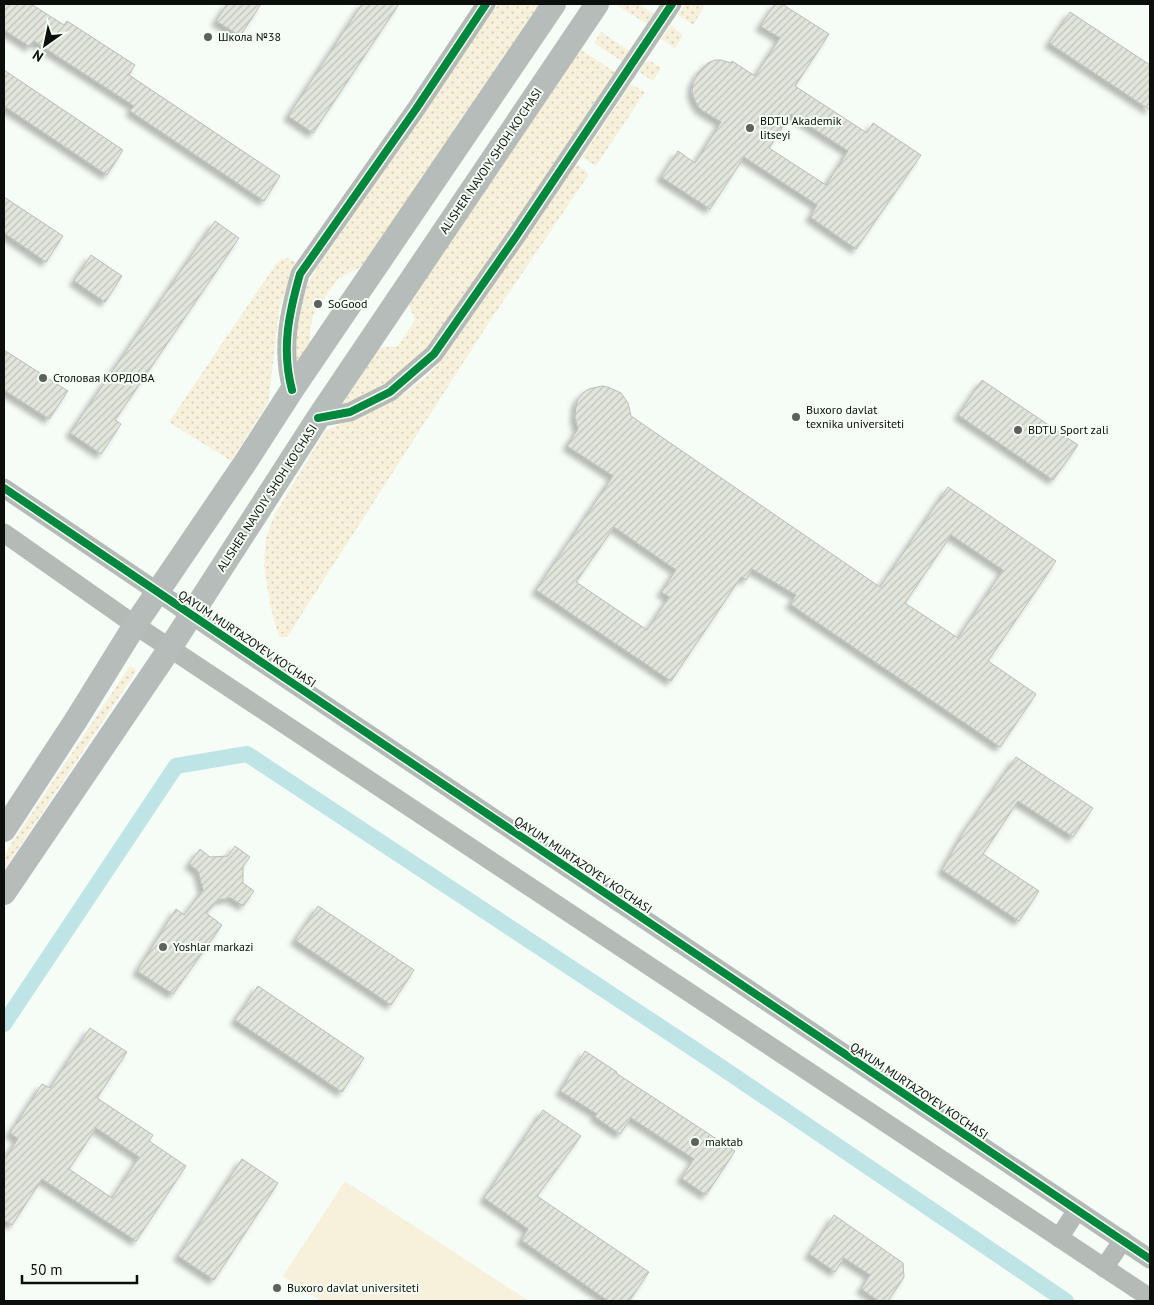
<svg xmlns="http://www.w3.org/2000/svg" width="1154" height="1305" font-family="'PT Sans',sans-serif">
<style>
.grass{fill:url(#grass-dots)}
.pitch{fill:#f7f1db}
.lines{fill:none;stroke-linecap:round;stroke-linejoin:round}
.canal{stroke:#bee4e6;stroke-width:16}
.building{fill:url(#building-hatch);stroke:#babdb8;fill-rule:evenodd;filter:url(#shadow)}
.minor{stroke:#b4bab6;stroke-width:19}
.major{stroke:#b5bcb9;stroke-width:24}
.cycleway-casing{stroke:#f4fef4;stroke-width:11}
.cycleway{stroke:#00873e;stroke-width:8}
.poi-dot{fill:#5d615d;stroke:#f4fef4;stroke-width:2}
.labels{text-anchor:middle;stroke-width:4;stroke-linejoin:round;paint-order:stroke}
.poi-label{font-size:12px;fill:#0b0e0b;stroke:#f4fef4;text-anchor:start}
.street-label{font-size:12px;fill:#0b0e0b;stroke:#f4fef4}
</style>
<defs>
<pattern id="grass-dots" width="8" height="8" patternUnits="userSpaceOnUse" patternTransform="scale(1.25)"><rect width="8" height="8" fill="#f7f1db"/><path d="M2 2h.1M6 6h.1" fill="none" stroke="#d2cdbb" stroke-width="1.8" stroke-linecap="round"/></pattern>
<pattern id="building-hatch" width="6" height="6" patternUnits="userSpaceOnUse" patternTransform="scale(1.25)"><rect width="6" height="6" fill="#e2e5db"/><path d="M-1 1l2-2M0 6l6-6M5 7l2-2" fill="none" stroke="#c1c3bb"/></pattern>
<filter id="shadow"><feDropShadow dx="-4.5" dy="4.5" stdDeviation="2.5" flood-color="#0004"/></filter>
</defs>
<rect width="100%" height="100%" fill="#f6fcf6"/>
<g class="grass">
<path d="M498,4H542L368,263L339,278L330,290L313,315L310,332V345L294,370L291,344L304,290L320,263Z"/>
<path d="M620,4H639L658,17L652,27L618,6Z"/>
<path d="M685,4H706L693,25L678,15Z"/>
<path d="M671,25L683,35L675,49L661,39Z"/>
<path d="M601,32L634,54L626,64L594,43Z"/>
<path d="M580,49L615,72L464,298L423,355L395,378L340,408L379,348L398,346L415,320L408,302Z"/>
<path d="M651,61L661,68L653,81L639,72L644,63Z"/>
<path d="M631,84L645,92L596,166L582,157Z"/>
<path d="M574,162L589,174L488,324L287,637H279L270,604L264,565L266,537L275,514L325,431L405,393L427,376L442,359Z"/>
<path d="M288,258L295,262L297,268L288,285L280,306L268,403L231,461L169,422L276,264L281,259Z"/>
<path d="M130,666L137,670L4,870V855Z"/>
</g>
<path class="pitch" d="M345,1181L529,1301H321L283,1276Z"/>
<g class="lines">
<path class="canal" d="M4,1024L176,766L247,754L709,1059L1066,1301"/>
</g>
<g class="building">
<path d="M4,4H31L64,25L67,21L135,65L129,75L280,176L264,201L130,111L134,106L34,41L30,47L4,30Z"/>
<path d="M227,4H261L240,36L216,21Z"/>
<path d="M362,4H399L313,133L288,116Z"/>
<path d="M775,4H782L829,34L795,86L867,133L873,123L921,155L856,249L810,217L817,205L744,157L710,209L661,177L678,151L695,163L721,122L700,109L695,101L692,93L693,83L698,73L708,63L715,60H721L731,63L732,61L755,76L780,38L760,26ZM791,114L848,151L826,185L769,148Z"/>
<path d="M1070,12L1150,65V110L1049,43Z"/>
<path d="M4,70L123,150L107,175L4,106Z"/>
<path d="M4,197L63,236L46,262L4,233Z"/>
<path d="M215,221L239,238L115,420L121,424L101,454L70,433Z"/>
<path d="M91,255L122,276L105,302L74,281Z"/>
<path d="M4,350L68,391L49,419L4,390Z"/>
<path d="M982,380L1078,445L1053,480L958,415Z"/>
<path d="M602,386L608,387L621,393L628,403L631,416L880,587L948,487L1056,561L988,661L1036,694L1000,747L790,604L796,595L752,569L746,580L741,577L671,681L536,590L613,476L567,446L578,429L575,418L576,405L578,399L583,393L589,389ZM614,527L676,570L661,592L669,597L647,630L576,582ZM951,535L1003,570L958,638L905,603Z"/>
<path d="M1016,757L1093,808L1073,837L1018,801L983,854L1039,891L1019,921L942,870L964,831Z"/>
<path d="M235,846L250,857L243,866V883L254,891L243,906L231,898L218,900L206,913L222,925L173,994L137,971L176,909L184,915L203,890L198,871L189,864L200,849L210,857L228,856Z"/>
<path d="M318,906L414,970L391,1005L295,940Z"/>
<path d="M258,986L364,1058L342,1092L235,1020Z"/>
<path d="M90,1028L127,1052L97,1098L153,1135L149,1141L186,1166L136,1241L42,1179L12,1225L4,1220V1160L18,1139L10,1133L42,1084L50,1088ZM96,1128L139,1157L112,1198L69,1169Z"/>
<path d="M585,1051L617,1072L616,1073L735,1151L706,1195L681,1178L694,1159L631,1118L620,1134L595,1117L597,1114L560,1091Z"/>
<path d="M543,1110L581,1136L537,1196L649,1272L629,1301H608L521,1240L528,1229L484,1198Z"/>
<path d="M242,1159L278,1183L214,1280L178,1256Z"/>
<path d="M834,1215L903,1263L904,1277L888,1301H879L861,1289L870,1275L844,1258L835,1272L809,1254Z"/>
</g>
<g class="lines">
<g class="minor">
<path d="M292,390C281,349 289,313 300,274L416,109L486,4"/>
<path d="M318,418L350,412L390,392L434,354L515,238L672,4"/>
<path d="M4,488L279,674L1150,1259"/>
<path d="M4,533L135,625L1150,1298"/>
<path d="M1059,1238L1077,1210"/>
<path d="M1104,1268L1123,1240"/>
</g>
<g class="major">
<path d="M4,830L76,720L135,625L245,463L292,390L554,4"/>
<path d="M4,893L170,648L318,418L597,4"/>
</g>
<defs>
<g id="cycleway">
<path d="M292,390C281,349 289,313 300,274L416,109L486,4"/>
<path d="M318,418L350,412L390,392L434,354L515,238L672,4"/>
<path d="M4,488L279,674L1150,1259"/>
</g>
</defs>
<use href="#cycleway" class="cycleway-casing"/>
<use href="#cycleway" class="cycleway"/>
</g>
<g class="poi-dot">
<circle cx="208" cy="37" r="5"/>
<circle cx="750" cy="128" r="5"/>
<circle cx="318" cy="304" r="5"/>
<circle cx="43" cy="378" r="5"/>
<circle cx="796" cy="417" r="5"/>
<circle cx="1018" cy="430" r="5"/>
<circle cx="163" cy="947" r="5"/>
<circle cx="695" cy="1142" r="5"/>
<circle cx="277" cy="1288" r="5"/>
</g>
<g class="labels">
<g class="poi-label">
<text x="218" y="41">Школа №38</text>
<text x="760" y="125">BDTU Akademik<tspan x="760" dy="14">litseyi</tspan></text>
<text x="328" y="308">SoGood</text>
<text x="53" y="382">Столовая КОРДОВА</text>
<text x="806" y="414">Buxoro davlat<tspan x="806" dy="14">texnika universiteti</tspan></text>
<text x="1028" y="434">BDTU Sport zali</text>
<text x="173" y="951">Yoshlar markazi</text>
<text x="705" y="1146">maktab</text>
<text x="287" y="1292">Buxoro davlat universiteti</text>
</g>
<g class="street-label">
<text transform="translate(491 161) rotate(-56)" y="4">ALISHER NAVOIY SHOH KO'CHASI</text>
<text transform="translate(267 498) rotate(-57)" y="4">ALISHER NAVOIY SHOH KO'CHASI</text>
<text transform="translate(247 639) rotate(34)" y="4">QAYUM MURTAZOYEV KO'CHASI</text>
<text transform="translate(583 865) rotate(34)" y="4">QAYUM MURTAZOYEV KO'CHASI</text>
<text transform="translate(919 1091) rotate(34)" y="4">QAYUM MURTAZOYEV KO'CHASI</text>
</g>
</g>
<rect width="1154" height="1305" fill="none" stroke="#0b0e0b" stroke-width="10"/>
<g transform="translate(45 45) rotate(213)" stroke="#f4fef4" stroke-width="4" paint-order="stroke">
<path d="M0-4L9 19L0 12L-9 19Z" fill="#0b0e0b"/>
<text y="-8" font-size="14" font-weight="bold" text-anchor="middle" fill="#0b0e0b">N</text>
</g>
<path d="M22 1275v8h115v-8" fill="none" stroke="#0b0e0b" stroke-width="2.5"/>
<text x="30" y="1275" font-size="15" fill="#0b0e0b" stroke="#f4fef4" stroke-width="4" paint-order="stroke">50 m</text>
</svg>
